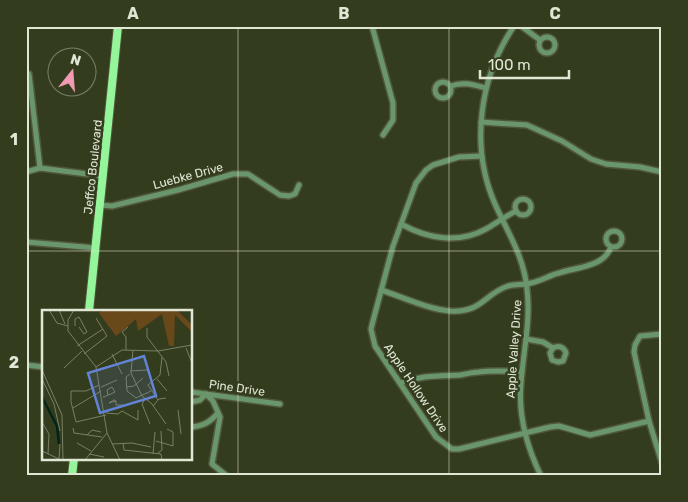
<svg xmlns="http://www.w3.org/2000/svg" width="688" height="502" font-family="Rubik,sans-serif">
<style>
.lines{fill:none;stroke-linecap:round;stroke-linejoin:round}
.street-casing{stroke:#50573b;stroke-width:8}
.primary-casing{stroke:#50573b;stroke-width:10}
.street{stroke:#69966b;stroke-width:5}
.primary{stroke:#94f59a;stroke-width:8}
.grid{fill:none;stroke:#e1e7d5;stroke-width:1;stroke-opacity:0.55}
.labels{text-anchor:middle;stroke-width:5;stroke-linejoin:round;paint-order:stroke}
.street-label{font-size:12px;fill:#e1e7d5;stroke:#343c1e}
.inset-river{fill:none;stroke:#002419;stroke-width:2.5}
.inset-road{fill:none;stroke:#798067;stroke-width:1}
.view{fill:#6284d7;fill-opacity:0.15;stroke:#6284d7;stroke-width:2.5}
.inset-edge{fill:none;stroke:#e1e7d5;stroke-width:2.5}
.neatline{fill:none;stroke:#e1e7d5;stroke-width:2}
.grid-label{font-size:16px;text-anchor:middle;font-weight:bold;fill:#e1e7d5}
</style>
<rect width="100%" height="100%" fill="#343c1e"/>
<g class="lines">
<defs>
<g id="street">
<path d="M372,26L393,103V120L383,135"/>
<path d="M514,26C479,78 470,147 495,204C508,233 524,257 527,289C531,321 523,352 521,384C518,416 527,447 541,476"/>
<path d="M521,26L540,40"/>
<circle cx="547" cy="45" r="8"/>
<path d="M29,74L40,168"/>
<circle cx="443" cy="90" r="8"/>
<path d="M451,86C463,81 474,85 486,88"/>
<path d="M481,122L527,125L562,141L591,159L606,164L640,167L662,172"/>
<path d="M482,156L459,157L433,165L426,170L416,183L393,246L373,321L371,329L375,346L436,437L452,449H459L550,427L559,426L590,435L649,421"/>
<path d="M26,172L40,168L103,176"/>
<circle cx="523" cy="207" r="8"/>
<path d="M100,205L112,206L178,190L233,174H248L280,195L289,196L295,194L299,185"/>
<path d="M401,224C428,239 459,244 486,229C496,223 506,216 516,211"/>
<circle cx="614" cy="239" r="8"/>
<path d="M26,242L96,248"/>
<path d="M381,290C403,297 427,309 450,311C482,313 484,294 508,286C515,284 524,285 531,283C541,281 550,275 559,273C577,267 604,267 611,247"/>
<path d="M662,334L640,336L635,345L634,352L649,421L662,463"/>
<path d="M526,339L543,342L553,348C559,345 564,347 566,353L563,361L558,362L552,360L550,353L553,348"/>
<path d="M26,365L44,367"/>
<path d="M400,383C421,375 438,376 460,375C467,374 473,372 479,372C494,370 508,371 522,372"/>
<path d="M191,392L280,404"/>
<path d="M191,402L200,400L206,394L213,401L220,417L212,464L227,476"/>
<path d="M191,427C204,426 210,422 218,413"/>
</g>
<g id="primary">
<path d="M89,311L118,26"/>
<path d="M72,476L74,458"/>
</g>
</defs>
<use href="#street" class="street-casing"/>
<use href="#primary" class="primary-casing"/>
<use href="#street" class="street"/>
<use href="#primary" class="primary"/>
</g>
<path class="grid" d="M238,26V476M449,26V476M26,251H662"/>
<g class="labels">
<g class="street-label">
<text transform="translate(93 167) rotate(-84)" y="4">Jeffco Boulevard</text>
<text transform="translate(188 176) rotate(-15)" y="4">Luebke Drive</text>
<text transform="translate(514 349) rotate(-86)" y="4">Apple Valley Drive</text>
<text transform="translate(237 388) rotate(8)" y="4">Pine Drive</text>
<text transform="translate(416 388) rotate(56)" y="4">Apple Hollow Drive</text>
</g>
</g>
<g transform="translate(42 310)">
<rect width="150" height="150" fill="#343c1e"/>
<path d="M61,0H135L150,15V22L133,5L132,36H127L120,4L96,21L94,9L74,26L57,3Z" fill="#69491a"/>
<path class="inset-river" d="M0,87L15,116L17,134"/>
<path class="inset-road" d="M7,0L15,13L26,16M17,0L23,14M32,0L26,10V21L54,57L65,123L78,150M33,16V9L37,7L45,22L42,24L37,17M105,18V27L124,52L127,66M35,36L61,19M144,38L150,53M84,40V27L80,22L86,17M91,40L89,63L100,86L110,94L124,114M42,44L65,26L54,8M70,44L80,64M54,57L80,40L116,41L150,35M22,58L40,41M0,60L20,105L21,150M88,61L105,60L108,64M88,64L84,67L85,81L94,88L109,81M0,69L12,94L18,121M115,69L125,81M57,75L44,81H29V92L34,112L64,105M59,77L75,70M84,77L92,76L101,68M61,87H62L66,85L69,84L73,82L70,77L65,80L66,85M103,89L100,94L108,114M116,90L106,75L118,65L120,47M74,91L67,93L72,90H73L74,91V95H81M111,96L117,89L124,88M31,98L59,81M136,100L139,124M64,103L76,104L80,101L96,110V100M0,112L7,124L6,144M31,118L32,123L60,127M45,125L50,120L59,122M114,131L131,136V122L125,119M35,133L49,141M81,133L82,140L119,144L120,150M70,134L90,133L109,137M0,141L17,149M116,143L120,140L119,121M47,144L62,147M111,144L113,122M17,150L18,134M43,150L65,123"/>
<path class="view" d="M102,46L114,86L58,103L46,63Z"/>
<rect width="150" height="150" class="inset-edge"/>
</g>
<rect width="688" height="502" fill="none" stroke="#343c1e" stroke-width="55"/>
<g transform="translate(72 72) rotate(17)"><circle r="24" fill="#343c1e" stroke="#798067"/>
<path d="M0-4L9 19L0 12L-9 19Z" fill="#f19ab2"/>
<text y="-8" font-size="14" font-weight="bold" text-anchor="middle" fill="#e1e7d5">N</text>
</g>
<path d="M480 70v8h89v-8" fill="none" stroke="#e1e7d5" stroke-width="2.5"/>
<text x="488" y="70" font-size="15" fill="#e1e7d5" stroke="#343c1e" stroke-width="4" paint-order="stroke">100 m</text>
<rect x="28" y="28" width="632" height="446" class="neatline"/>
<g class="grid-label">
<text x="133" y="19">A</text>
<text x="344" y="19">B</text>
<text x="555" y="19">C</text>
<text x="14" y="145">1</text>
<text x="14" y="368">2</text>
</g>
</svg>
